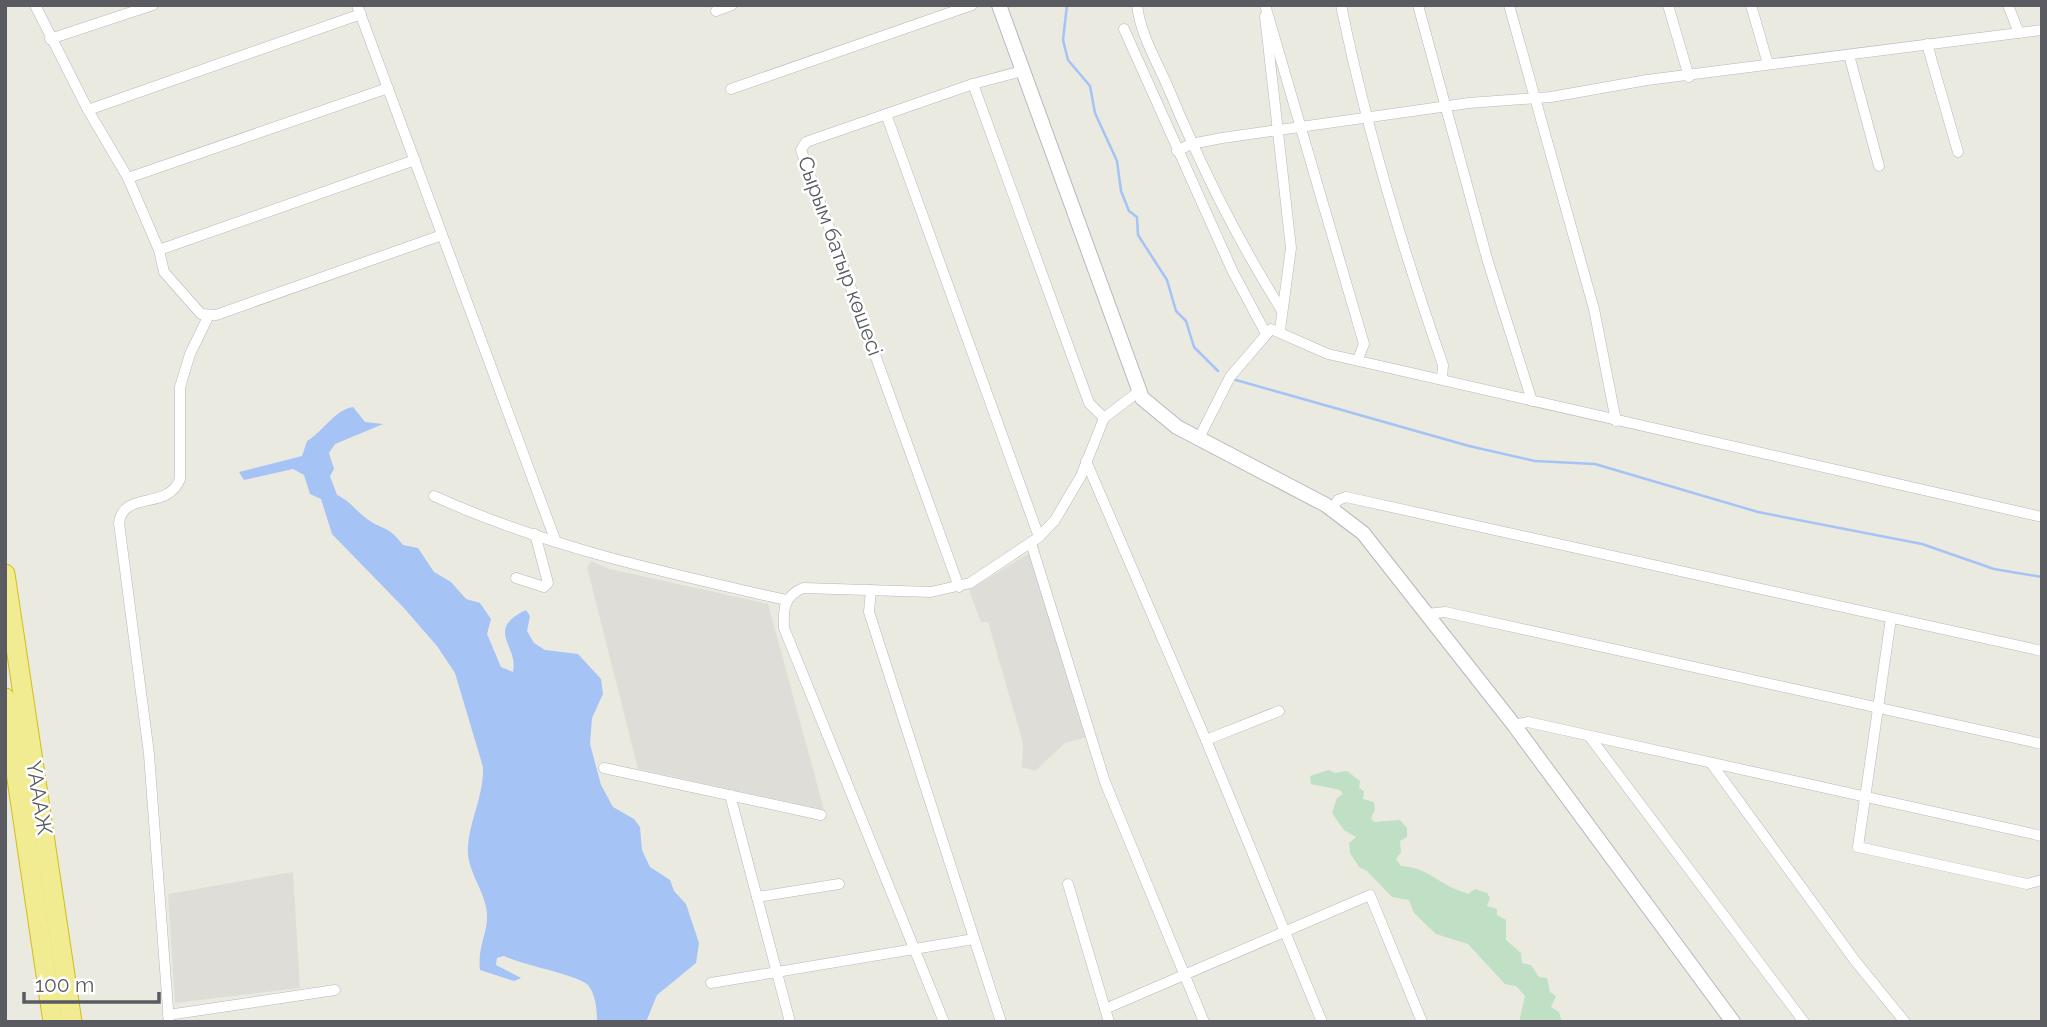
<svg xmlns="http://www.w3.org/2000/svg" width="2047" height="1027" font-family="Raleway,sans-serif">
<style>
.industrial{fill:#deddd8}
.green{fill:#bfe0c5}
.water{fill:#a5c3f5}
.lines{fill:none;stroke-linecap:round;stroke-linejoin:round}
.stream{stroke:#a5c3f5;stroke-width:2.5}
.minor-casing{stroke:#b6b7bc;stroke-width:11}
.secondary-casing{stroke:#b6b8bd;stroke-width:16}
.motorway-casing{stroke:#d3be17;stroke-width:21}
.minor{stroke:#fff;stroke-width:10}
.secondary{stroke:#fff;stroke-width:14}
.motorway{stroke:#f1eb91;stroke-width:19}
.labels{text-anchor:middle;stroke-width:5;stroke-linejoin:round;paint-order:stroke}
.street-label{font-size:21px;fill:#595b60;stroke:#fff}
</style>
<rect width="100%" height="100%" fill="#eaeae0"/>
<g class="industrial">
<path d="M1031,552L1086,737L1065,743L1035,771L1022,767L1023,743L988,622H981L969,590Z"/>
<path d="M591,561L609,569L768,604L824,810L638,769L587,567Z"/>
<path d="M293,872L300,988L175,1003L168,894Z"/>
</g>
<path class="green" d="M1329,770L1335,773L1347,771L1360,781L1359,788L1364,791L1363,799L1374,802L1375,810L1371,818L1374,822L1400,820L1407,828V837L1400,841L1401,852L1396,859L1401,866C1421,867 1431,876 1447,885C1453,889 1462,891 1468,894L1475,889L1487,893L1490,898L1487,906L1497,909V915L1506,920V940L1521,953L1522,963L1531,965L1539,977L1547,978L1550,992L1556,996L1551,1007L1559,1012L1562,1022H1519L1525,996L1516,986L1505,984L1468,944L1436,934L1414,913L1409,900L1392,897L1367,871L1359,867L1350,853L1349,843L1356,837L1344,830L1332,813L1337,798L1343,794L1340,790L1311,784L1310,776Z"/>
<path class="water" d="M353,407L365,422L383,424L335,444L329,453L334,469L330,476L337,495C350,501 356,511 367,519C384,531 388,525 403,545L418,548L434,572L451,582L466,599L480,603L491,619L487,634L501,667L513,672C519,646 484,630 526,610L530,616L527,631L534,643L545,650L578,654L601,679L603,694L592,718L590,744L601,785L613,807L634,819L640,827L642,850L650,867L670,880L674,891L686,904L699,943L696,963L657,995L646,1022H597C597,1010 596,995 588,985C578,975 522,965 504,956L497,958L496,965L521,978L514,981L480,970C477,943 491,930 486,907C482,886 466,869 468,846C470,819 484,795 483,767L455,673L437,646L403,607L332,534L321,499L310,494L304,475L293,469L244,480L239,472L302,456L307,441C323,432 334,410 353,407Z"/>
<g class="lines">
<g class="stream">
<path d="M1067,5L1063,40L1068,60L1090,86L1095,113L1117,161L1121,191L1129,211L1137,217L1138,235L1167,280L1176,311L1186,321L1194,347L1218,371"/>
<path d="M1236,380L1469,446L1535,461L1595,464L1758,512L1922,544L1994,569L2042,577"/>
</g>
<defs>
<g id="minor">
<path d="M35,5L88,110L128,178L159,250L164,272L201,314L216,315L442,235"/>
<path d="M357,5L556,542"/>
<path d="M1137,5C1140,33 1156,60 1167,85C1201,166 1234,234 1281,309"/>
<path d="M1265,5L1364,344L1358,359"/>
<path d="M1341,5C1366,128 1402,247 1443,365L1442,378"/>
<path d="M1418,5L1488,262L1532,401"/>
<path d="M1509,5L1594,309L1616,421"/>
<path d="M1668,5L1689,77"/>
<path d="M1751,5L1768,64"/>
<path d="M2008,5L2019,33"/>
<path d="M716,11L732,5"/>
<path d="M1265,16L1291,248L1280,330"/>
<path d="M1124,29L1232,270L1265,332"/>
<path d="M50,39L153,5"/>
<path d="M1927,44L1958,152"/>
<path d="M1849,55L1879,166"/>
<path d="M973,84L1089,403L1104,418"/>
<path d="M731,89L972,5"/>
<path d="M88,110L361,14"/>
<path d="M886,114L1039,537"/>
<path d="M1177,151L1191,144L1222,138L1469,103L1551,97L1647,80L2042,30"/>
<path d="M128,178L388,88"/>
<path d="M159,250L415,160"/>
<path d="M1199,438L1230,377L1271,329L1328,354L2042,517"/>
<path d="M1086,461L1206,740L1322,1022"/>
<path d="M434,496C546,547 667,573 786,600"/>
<path d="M1332,509L1338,500L1346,497L2042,651"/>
<path d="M1031,543L1105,782L1204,1022"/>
<path d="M516,578L544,587L548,583L535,534"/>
<path d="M959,587L801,150L806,142L973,84L1022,71"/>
<path d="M871,590L869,612L1001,1022"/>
<path d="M1427,614L1445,612L2042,744"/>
<path d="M1891,618L1858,847L2027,884L2042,880"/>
<path d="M1514,725L1528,722L2042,836"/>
<path d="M1589,736L1804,1022"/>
<path d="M1206,740L1279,711"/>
<path d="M1711,763L1856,962L1905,1022"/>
<path d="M604,768L821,815"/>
<path d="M730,795L790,1022"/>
<path d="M1068,884L1109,1022"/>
<path d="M757,897L839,884"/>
<path d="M711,983L974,939"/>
<path d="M1105,1009L1370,895L1422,1022"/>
<path d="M168,1015L335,990"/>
<path d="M169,1022L149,754L119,523C123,490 168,511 180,479V387L190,354L208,317"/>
<path d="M944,1022L784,628C783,609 784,596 803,588L931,592L970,583L1039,537L1055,520L1081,476L1104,418L1138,392"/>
</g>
<path id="secondary" d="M999,5L1142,398L1177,427L1326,505L1363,533L1514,725L1733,1022"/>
<g id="motorway">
<path d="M5,574L72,1022"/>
<path d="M5,698L53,1022"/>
</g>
</defs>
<use href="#minor" class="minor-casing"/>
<use href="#secondary" class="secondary-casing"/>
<use href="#motorway" class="motorway-casing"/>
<use href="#minor" class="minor"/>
<use href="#secondary" class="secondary"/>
<use href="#motorway" class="motorway"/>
</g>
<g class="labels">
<g class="street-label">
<text transform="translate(840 256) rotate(70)" y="7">Сырым батыр көшесі</text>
<text transform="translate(39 798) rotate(81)" y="7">ҮАААЖ</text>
</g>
</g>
<rect width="2047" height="1027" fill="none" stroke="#595b60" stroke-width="14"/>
<path d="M24 992v10h135v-10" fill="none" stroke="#595b60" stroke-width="3.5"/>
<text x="35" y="992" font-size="21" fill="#595b60" stroke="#ffffff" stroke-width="5" paint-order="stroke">100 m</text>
</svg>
